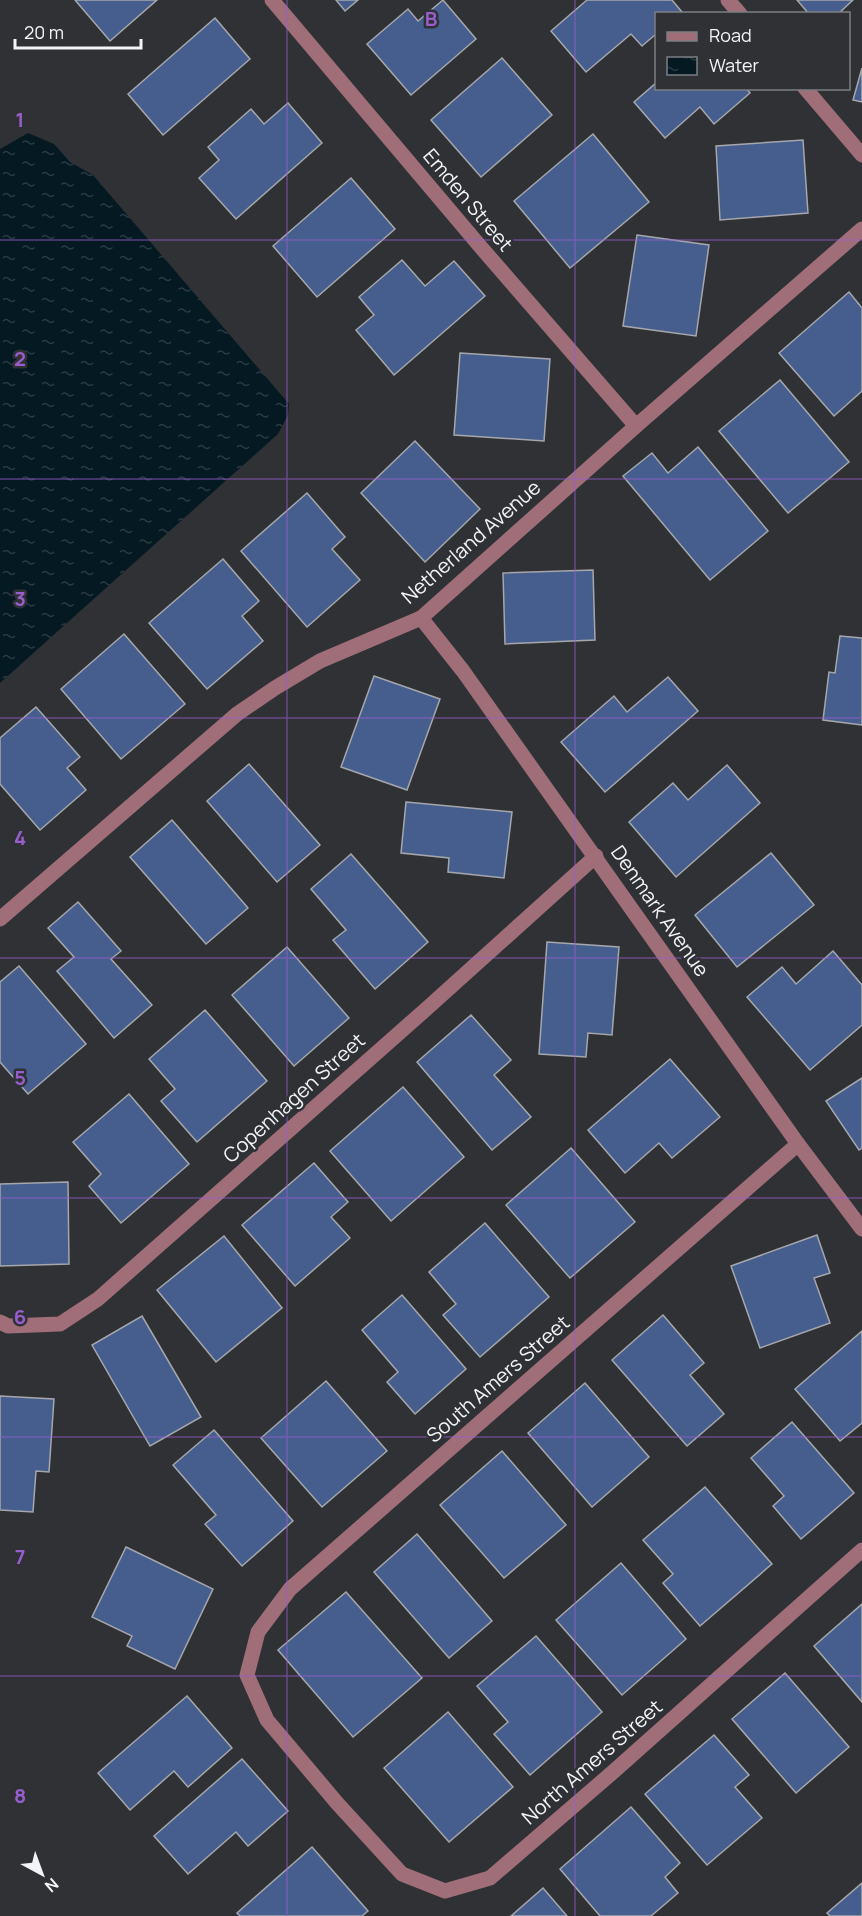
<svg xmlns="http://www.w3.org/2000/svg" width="862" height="1916" font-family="Manrope,sans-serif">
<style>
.water{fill:url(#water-ripples)}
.building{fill:#465e8e;stroke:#a5a7ab;stroke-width:1.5}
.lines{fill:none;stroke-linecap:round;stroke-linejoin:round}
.minor{stroke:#9f6e79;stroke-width:15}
.grid{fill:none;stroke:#995ecd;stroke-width:1.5;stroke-opacity:0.55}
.labels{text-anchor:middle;stroke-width:5;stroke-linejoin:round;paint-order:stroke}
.street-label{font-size:20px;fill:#f3f4f7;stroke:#2f3135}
.grid-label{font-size:20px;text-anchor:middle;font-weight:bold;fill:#995ecd;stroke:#2f3135;stroke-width:5;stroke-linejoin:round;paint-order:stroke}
</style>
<defs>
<pattern id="water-ripples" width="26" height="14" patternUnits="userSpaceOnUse" patternTransform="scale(1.5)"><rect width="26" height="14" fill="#051923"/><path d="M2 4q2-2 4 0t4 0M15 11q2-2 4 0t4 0" fill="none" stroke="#2a3b44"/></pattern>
</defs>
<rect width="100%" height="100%" fill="#2f3135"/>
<path class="water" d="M28,133L54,144L70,162L93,175L289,404L288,415L278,434L0,683V149Z"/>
<g class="building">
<path d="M75,0H157L110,41Z"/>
<path d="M336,0H358L345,11Z"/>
<path d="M443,0L476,39L411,95L367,44L408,9L418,21Z"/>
<path d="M587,0H672L682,12L680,14H656V34L642,46L631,34L586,72L551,31Z"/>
<path d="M797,0H853L838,14H809Z"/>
<path d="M215,18L250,59L163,135L128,94Z"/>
<path d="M502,58L552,115L481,177L431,120Z"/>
<path d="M862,68V102L853,100Z"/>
<path d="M656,83V88H746L750,93L714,124L700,107L665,138L634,102Z"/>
<path d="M288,103L322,143L236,219L199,178L219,160L208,147L251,109L264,124Z"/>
<path d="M593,134L649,202L570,268L514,201Z"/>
<path d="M803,140L808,213L720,220L716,146Z"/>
<path d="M351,178L395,229L317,297L273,246Z"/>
<path d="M637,235L709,245L696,336L623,326Z"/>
<path d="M402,260L425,286L454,261L485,296L394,375L356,330L374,315L359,297Z"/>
<path d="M849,292L862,308V391L834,416L779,353Z"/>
<path d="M460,353L550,359L544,441L454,435Z"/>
<path d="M780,380L849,462L788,513L719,431Z"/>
<path d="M415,441L480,509L425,562L361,493Z"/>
<path d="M698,447L768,531L710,580L623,476L652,453L668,473Z"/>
<path d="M307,493L345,537L332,549L360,580L307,627L241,551Z"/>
<path d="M223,559L259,601L242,616L263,641L207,689L149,623Z"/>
<path d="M593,570L595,640L505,644L503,573Z"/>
<path d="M124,634L185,704L121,759L61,689Z"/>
<path d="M840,636L862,638V725L823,720L829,672L835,673Z"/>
<path d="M374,676L440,699L407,790L341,767Z"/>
<path d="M668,677L698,711L605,792L561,742L614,696L627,712Z"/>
<path d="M36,707L80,757L67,768L86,790L40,830L0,784V738Z"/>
<path d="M249,764L320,845L277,882L207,801Z"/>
<path d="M727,765L760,803L676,877L629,822L673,783L688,800Z"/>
<path d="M406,802L512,812L504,878L448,872L449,858L401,853Z"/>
<path d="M172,820L248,908L206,944L130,857Z"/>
<path d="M771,853L814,905L737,967L695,915Z"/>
<path d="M351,854L428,942L375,989L333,940L346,930L311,889Z"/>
<path d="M78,902L121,951L111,959L152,1005L114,1038L57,971L74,957L48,928Z"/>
<path d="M547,942L619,947L612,1035L588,1033L586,1057L539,1054Z"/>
<path d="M287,947L349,1018L294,1066L232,995Z"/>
<path d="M833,951L862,985V1025L810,1070L747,997L782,967L796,984Z"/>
<path d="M19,966L86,1044L28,1094L0,1062V982Z"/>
<path d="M205,1010L267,1081L197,1142L161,1101L175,1089L149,1059Z"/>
<path d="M471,1015L511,1060L494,1075L531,1117L492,1150L417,1062Z"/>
<path d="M670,1059L720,1117L672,1158L659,1143L625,1173L588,1130Z"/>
<path d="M862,1078V1148L859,1150L826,1101Z"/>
<path d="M403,1087L464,1157L391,1221L330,1151Z"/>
<path d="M129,1094L189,1164L121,1223L89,1186L101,1174L73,1142Z"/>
<path d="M571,1148L635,1222L570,1278L506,1205Z"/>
<path d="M314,1163L348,1202L331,1217L350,1238L295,1286L242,1225Z"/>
<path d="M68,1182L69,1264L0,1266V1184Z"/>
<path d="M485,1223L549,1297L480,1357L443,1315L456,1304L429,1272Z"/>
<path d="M817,1235L830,1273L814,1278L830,1323L760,1348L731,1266Z"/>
<path d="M224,1236L282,1308L216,1362L157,1290Z"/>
<path d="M402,1295L466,1369L415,1414L387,1382L398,1372L362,1330Z"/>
<path d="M663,1315L704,1363L690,1375L724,1414L687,1446L612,1360Z"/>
<path d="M142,1316L201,1417L150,1446L92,1345Z"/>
<path d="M862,1331V1423L840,1441L795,1389Z"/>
<path d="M326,1381L387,1451L322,1507L261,1438Z"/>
<path d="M585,1383L649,1457L592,1507L528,1433Z"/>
<path d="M0,1396L54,1399L49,1472L36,1471L33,1512L0,1510Z"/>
<path d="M792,1422L854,1493L801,1539L773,1506L784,1496L751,1458Z"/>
<path d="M214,1430L293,1521L242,1566L205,1524L216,1515L173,1465Z"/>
<path d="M502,1451L566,1525L504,1578L440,1505Z"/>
<path d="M705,1487L772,1564L700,1626L663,1583L673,1574L643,1540Z"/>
<path d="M417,1534L492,1621L449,1658L374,1572Z"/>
<path d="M126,1547L213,1589L175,1669L127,1646L132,1636L92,1617Z"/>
<path d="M621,1563L686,1639L622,1695L556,1620Z"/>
<path d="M346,1592L422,1678L353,1737L278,1650Z"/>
<path d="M862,1604V1702L814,1646Z"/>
<path d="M536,1636L602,1712L530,1775L494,1734L508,1722L477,1686Z"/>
<path d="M785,1673L849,1747L796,1793L732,1719Z"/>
<path d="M187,1696L232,1748L188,1787L174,1771L130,1810L98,1773Z"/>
<path d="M448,1712L513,1787L449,1842L384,1768Z"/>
<path d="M714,1735L749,1775L735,1787L762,1818L707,1865L645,1794Z"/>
<path d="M242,1759L288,1811L248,1846L236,1832L188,1874L154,1836Z"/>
<path d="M631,1807L680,1863L665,1877L678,1893L651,1916H600L560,1869Z"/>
<path d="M312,1847L368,1911L362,1916H240L237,1913Z"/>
<path d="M862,1883V1916H830L827,1913Z"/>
<path d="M543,1888L567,1916H511Z"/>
</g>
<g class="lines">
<g class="minor">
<path d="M272,0L479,245L636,426"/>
<path d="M728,0L740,14"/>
<path d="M805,88L862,155"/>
<path d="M421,618L463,671L798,1144L862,1229"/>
<path d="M0,919L237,714L275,688L320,661L421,618L636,426L862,229"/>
<path d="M798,1144L290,1589L258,1632L247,1675L267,1720L337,1803L402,1874L445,1891L490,1878L613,1772L862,1550"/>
<path d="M0,1322L8,1326L60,1324L98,1299L424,1011L596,856"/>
</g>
</g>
<path class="grid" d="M287,0V1916M575,0V1916M0,240H862M0,479H862M0,718H862M0,958H862M0,1198H862M0,1437H862M0,1676H862"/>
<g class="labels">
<g class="street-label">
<text transform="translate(468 200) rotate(50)" y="7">Emden Street</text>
<text transform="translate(471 542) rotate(-41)" y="7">Netherland Avenue</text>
<text transform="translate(660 911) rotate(55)" y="7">Denmark Avenue</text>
<text transform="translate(294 1098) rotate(-42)" y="7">Copenhagen Street</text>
<text transform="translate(498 1379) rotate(-41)" y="7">South Amers Street</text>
<text transform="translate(592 1762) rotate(-41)" y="7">North Amers Street</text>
</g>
</g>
<g class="grid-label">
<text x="431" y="26">B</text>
<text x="20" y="127">1</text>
<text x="20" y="366">2</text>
<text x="20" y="606">3</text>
<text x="20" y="845">4</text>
<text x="20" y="1085">5</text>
<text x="20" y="1324">6</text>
<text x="20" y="1564">7</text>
<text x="20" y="1803">8</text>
</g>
<rect x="655" y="12" width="195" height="78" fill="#2f3135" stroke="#7d7f83" stroke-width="1.5"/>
<rect x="667" y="32" width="30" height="9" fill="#9f6e79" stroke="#7d7f83" stroke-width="1.5"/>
<text x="709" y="42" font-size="18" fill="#f3f4f7">Road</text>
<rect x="667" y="57" width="30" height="18" fill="url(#water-ripples)" stroke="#7d7f83" stroke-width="1.5"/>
<text x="709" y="72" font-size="18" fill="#f3f4f7">Water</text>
<g transform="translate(42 1874) rotate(139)" stroke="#2f3135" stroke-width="4.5" paint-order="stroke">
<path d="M0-4.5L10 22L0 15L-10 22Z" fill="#f3f4f7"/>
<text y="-9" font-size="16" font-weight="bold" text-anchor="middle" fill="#f3f4f7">N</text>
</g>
<path d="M15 39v9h126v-9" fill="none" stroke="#f3f4f7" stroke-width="3"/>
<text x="24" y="39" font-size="18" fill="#f3f4f7" stroke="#2f3135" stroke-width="4.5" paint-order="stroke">20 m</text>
</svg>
